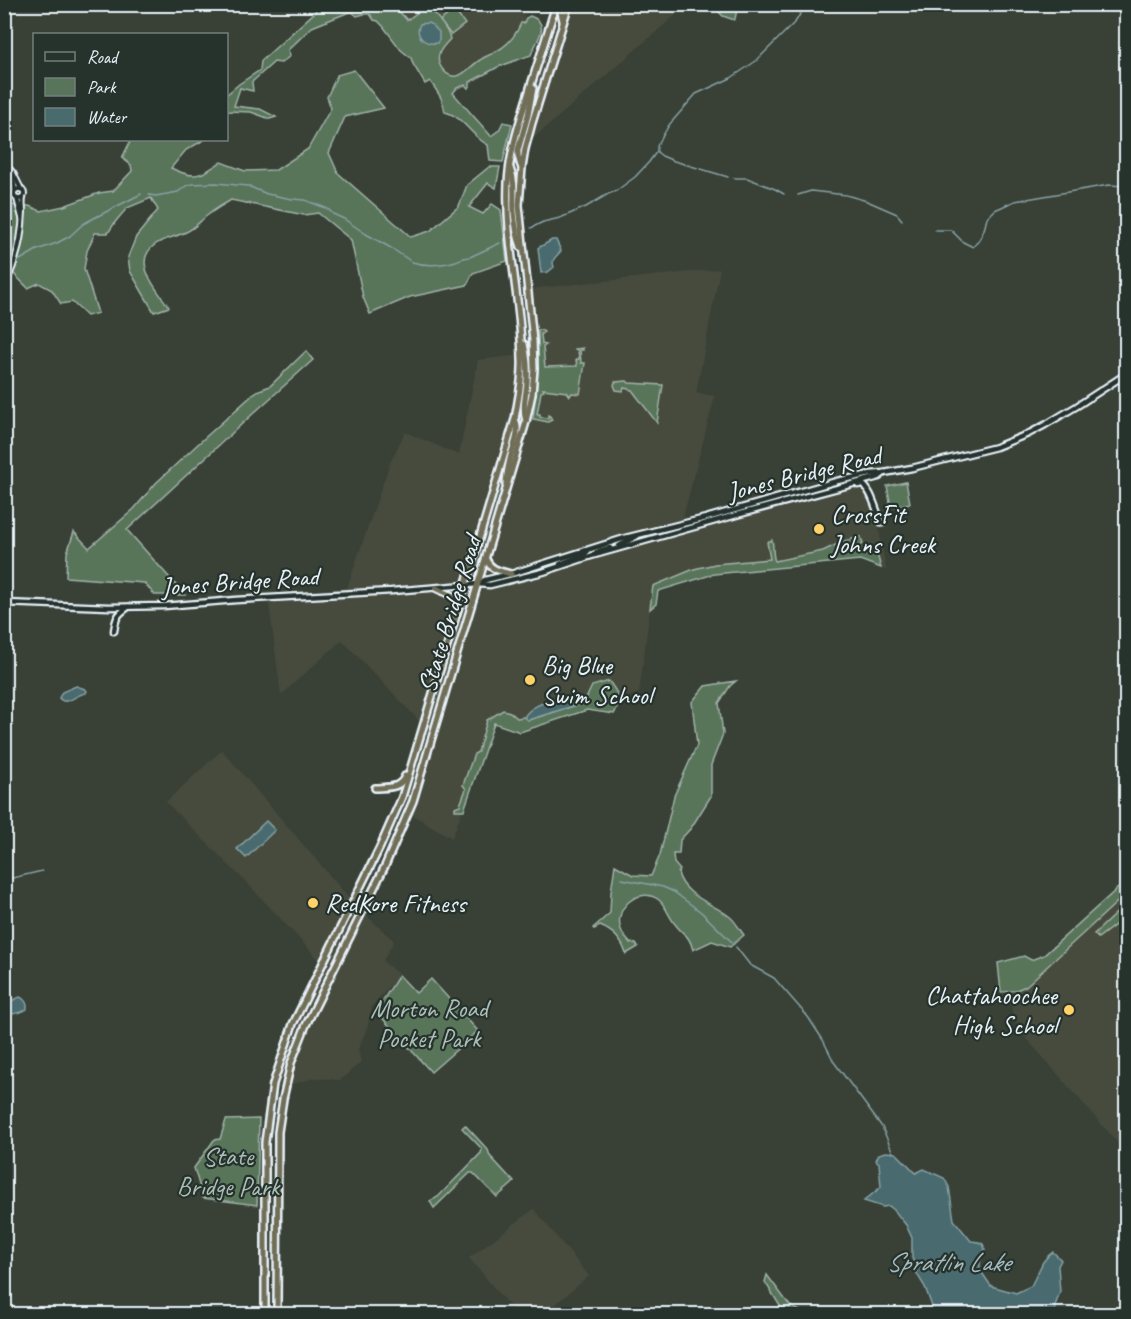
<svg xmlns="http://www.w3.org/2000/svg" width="1131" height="1319" font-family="Caveat,sans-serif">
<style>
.built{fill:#464b3e}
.green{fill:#58745a;stroke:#a0b2a9;stroke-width:1.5}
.water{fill:#486b6e;stroke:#88a1a5;stroke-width:1.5}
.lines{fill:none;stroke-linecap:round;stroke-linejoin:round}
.stream{stroke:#88a1a5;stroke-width:1.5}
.tertiary-casing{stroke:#e8f1f8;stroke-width:8}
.secondary-casing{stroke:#e8f1f8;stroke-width:9}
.trunk-casing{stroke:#e8f1f8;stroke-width:10}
.tertiary{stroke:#26332d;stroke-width:4}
.secondary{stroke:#26332d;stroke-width:4.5}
.trunk{stroke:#716e59;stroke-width:5}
.poi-dot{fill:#ffd166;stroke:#26332d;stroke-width:2}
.labels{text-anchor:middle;stroke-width:4.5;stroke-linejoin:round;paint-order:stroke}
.street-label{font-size:26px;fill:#e8f1f8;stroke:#26332d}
.poi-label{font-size:26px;fill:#e8f1f8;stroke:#26332d;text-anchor:start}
.park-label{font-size:26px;fill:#aebfb9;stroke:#26332d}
.water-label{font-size:27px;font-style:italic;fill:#a8bbc1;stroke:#26332d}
</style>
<rect width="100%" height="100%" fill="#394137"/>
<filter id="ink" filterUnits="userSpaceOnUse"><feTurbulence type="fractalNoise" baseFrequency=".0167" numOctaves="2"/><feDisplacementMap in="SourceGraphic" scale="12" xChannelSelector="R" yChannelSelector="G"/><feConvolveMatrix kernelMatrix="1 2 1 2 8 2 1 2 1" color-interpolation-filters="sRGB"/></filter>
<g filter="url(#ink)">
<g class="built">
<path d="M391,5H522L526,30L461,89Z"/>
<path d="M560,5H687L505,163L545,54Z"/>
<path d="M720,269L696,393L715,396L682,521L805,494L870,478L886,570L881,568L876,550L865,551L859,547L844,541L823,551L775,561L773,557L774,548L771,540L767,542L771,559L715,564L694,569L653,586L639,693L520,733L494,724L452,838L397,806L425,727L342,640L281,695L268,596L347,588L390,463L405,432L459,455L478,360L521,355L518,290Z"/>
<path d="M222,750L354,904L394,941L383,961L399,975L372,1006L368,1025L358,1050L361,1062L340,1080L314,1078L271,1090L279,1058L322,963L249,885L166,802Z"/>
<path d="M1126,880V1152L1019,1030L1005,990Z"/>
<path d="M534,1209L589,1276L544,1314H516L469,1258Z"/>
</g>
<g class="green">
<path d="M317,5H393L407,20L425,7C436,13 447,28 450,39C446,44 441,48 439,54C436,64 446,78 457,76C464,75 473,64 480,60C485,56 491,55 497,51C508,45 516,35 521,23H524L526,18L530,16C553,24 535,42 531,55L498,67L470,82V85L468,88L465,85L457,88L453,93L491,136L499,130L503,122L512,124L503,162L490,161L488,145C472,137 463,116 445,112C443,98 438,93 430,81L425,84L413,64L411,58L401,50L383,26L378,21L374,20L370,14H364L357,16L352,12L347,13L312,27L288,50L290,56L281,63L274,62L252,82L253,91L240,88L234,106L260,109L276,117L270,119L251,112L227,111L226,95L239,84L260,70L261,61L315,12Z"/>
<path d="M717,5H738L735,19L734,20L723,16L716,9Z"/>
<path d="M454,10L465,24L451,35L440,21Z"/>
<path d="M354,70L384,108L345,117L329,153L338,173L411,237L430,231L459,206L467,185L489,167H500L496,188L488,183L469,207L483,214L492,204L501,210L507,261L473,273L467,285L410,297L370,314L363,297L351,240L318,213L304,215L231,200C223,205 215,209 208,215C201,220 194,229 186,232C176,237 165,238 156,244C130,261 157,290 169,307L154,312L130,271L128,257L136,237L158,210L151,198L127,208L116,221L108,233H95L87,251L84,269L98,313L87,316L72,302L61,304L52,290L39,283L28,288L5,265L4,205L29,206L41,211L64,206L99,193L113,191L132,171L131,165L122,158L131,140H204L186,150L171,168C195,180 200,176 221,162L245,171L276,170L308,149L331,108L327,97L337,75Z"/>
<path d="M538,330H541L544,332L541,334L542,344L546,345L543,347L545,367L577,366L576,360L579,359L578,351L575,349L583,348V350H580L581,363H585L580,394L572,393L570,396L567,392L543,389L544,391L541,392L537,414H540V417L548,418V415L550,416L552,420L548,422L533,419L538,372Z"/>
<path d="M306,351L313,360L256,411L127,530L185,595H155L144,583L66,577L67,553L74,532L89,548L134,509L156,483L199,443L257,391L270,386Z"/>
<path d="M627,381L629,383L663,385L657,423L632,390L624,388L623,391L616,390L614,385L615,382Z"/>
<path d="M906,482L910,503L891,507L887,486Z"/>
<path d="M861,537L863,544L859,547L865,551L876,550L881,568L860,560L714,574L658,591L656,604L650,609L653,586L694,569L715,564L770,559L767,542L772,540C774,547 772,555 775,561L823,551L844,541Z"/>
<path d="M609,681C618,694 623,699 614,714L587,710L520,732L494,723L464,810H455V807L460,805L466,789L463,785L474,754L478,752L487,720L503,710L510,712L517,718L524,717L529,720L584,703L592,686Z"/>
<path d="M736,681L730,686L719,703L723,734L711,765V796L691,828L680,840L679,854H673L674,863L680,870L678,873C684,896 712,903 729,916C735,920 739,929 744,935L730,947L712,941L693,950C689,934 684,936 675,924C669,917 666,906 659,900C639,885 611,909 622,932C623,936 628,940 630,943L636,944L638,947L626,954C622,940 613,931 600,926L594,929L593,928L610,913L611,892L615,865L633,875L651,876L660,855L674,796L697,745L692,702L705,686Z"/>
<path d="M1126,881V894L1026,986C1018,990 1010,992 1001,992L998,963L1024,956L1031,960L1044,955Z"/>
<path d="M1126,904V919L1118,923L1098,938L1094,934Z"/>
<path d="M399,975L416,993L431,979L478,1031L431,1072L375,1010L380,1005Z"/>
<path d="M259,1119L257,1205L203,1198L194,1168L214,1140L220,1139L226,1120Z"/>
<path d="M465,1125L488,1150L490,1156L514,1182L511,1185L497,1197L473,1173H470L434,1208L430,1201L438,1197L481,1153L482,1149L462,1128Z"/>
<path d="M767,1275L790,1306L806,1314H785L765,1282Z"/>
</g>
<g class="water">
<path d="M428,23L432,25L439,32V40L437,43C425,45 414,36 420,24Z"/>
<path d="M552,240H556L561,251C556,257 551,259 554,267L548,272L541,273L538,248Z"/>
<path d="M76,686L85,689L87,691L86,693C76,694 66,707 59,698L62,692Z"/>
<path d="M559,698H570L573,706L528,720L524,717C531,705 546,702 559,698Z"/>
<path d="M266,821L275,830L246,858L237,849Z"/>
<path d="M20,997C25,999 28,1004 27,1009C18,1016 10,1009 5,1023V1004Z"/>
<path d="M885,1152L896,1153L916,1173L924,1169L944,1178L949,1187L954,1220L971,1241L979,1242L983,1244L985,1249L980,1262V1270L991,1286L1016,1293L1031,1286L1043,1262L1048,1256L1053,1252L1061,1260L1058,1266L1060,1292L1055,1306V1314H933L934,1312L925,1287L917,1274L916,1267L912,1258V1238L906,1225L894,1210L889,1206L883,1207L864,1201L881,1187L879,1163L876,1160L879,1154Z"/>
</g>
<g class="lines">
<g class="stream">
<path d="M657,152L662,156L674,161L728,177"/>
<path d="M734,178H747L775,189L784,194"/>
<path d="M149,195L156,196L178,192L186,186L192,184L216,183L248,186L267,194L292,199L305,200L328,209L333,214L344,219L366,234L391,248L412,262C425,266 442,265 456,261C461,259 465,257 470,257L500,243"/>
<path d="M798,195L811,191L846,195L867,201L897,214L902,220"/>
<path d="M531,228L543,222L560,218L586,207L608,194L616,191L635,177L649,162L657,151V146L669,125L696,94L731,78L756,61L796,21L806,4"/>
<path d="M935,230H951L963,242L973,247C982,239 985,229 987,218L995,210L1015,201L1109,185L1126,186"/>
<path d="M20,260L37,250L57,243L70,236L83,224L94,218L141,194"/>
<path d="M4,267L7,266"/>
<path d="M622,879L663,887L674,892L701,912L734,944"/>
<path d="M4,880L42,871"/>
<path d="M736,947L750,965L774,978L808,1017L823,1040L834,1062L882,1127L893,1153"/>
</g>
<defs>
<g id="tertiary">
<path d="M4,163L13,173L21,189"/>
<path d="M8,169L14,184L15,190"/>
<circle cx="19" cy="194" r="5"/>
<path d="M17,199L22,218"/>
<path d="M4,286C16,264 22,237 23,212C23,207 22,203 23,198"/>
</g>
<g id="secondary">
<path d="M858,485L862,484C872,490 876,512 882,523"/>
<path d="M619,546L637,536"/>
<path d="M593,555L599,551L610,548"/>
<path d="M560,564L585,554L588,551"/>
<path d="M478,584L485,580L514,573L625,538L706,518L837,481L871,474L884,473L912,468L996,447L1028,434L1045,425L1077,406L1126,374"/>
<path d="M4,603L109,607L164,606L236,600L392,591L478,584L490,585L543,572L591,556L740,514L879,477L884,473"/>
<path d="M114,631C116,617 117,615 128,607"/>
</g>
<g id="trunk">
<path d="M563,4L561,12L563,21"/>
<path d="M521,166L518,156V150L528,115L533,88"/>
<path d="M510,168C516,183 513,197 514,212C515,224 517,236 521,247"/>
<path d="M524,344C527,357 528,369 527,382C526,396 522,407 526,421"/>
<path d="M506,485C506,476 508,468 510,459C513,446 521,433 515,419"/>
<path d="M486,559C490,570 500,571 511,574"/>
<path d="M436,588L455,597L458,605V609"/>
<path d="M375,788C388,787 400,789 405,776"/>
<path d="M265,1314V1142L273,1084L293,1024L380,847L402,797L515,419C518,400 523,380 522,360C521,301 505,241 508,182C510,149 521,118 530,88C539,60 548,32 556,4"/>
<path d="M277,1314L278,1132L283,1099L291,1063L306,1025L385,866L413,801L526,422L532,394L534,368L533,341L519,205L522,168L525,149L532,123L569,4"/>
</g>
</defs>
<use href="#tertiary" class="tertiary-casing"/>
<use href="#secondary" class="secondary-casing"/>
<use href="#trunk" class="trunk-casing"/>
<use href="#tertiary" class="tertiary"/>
<use href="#secondary" class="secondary"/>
<use href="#trunk" class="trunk"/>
</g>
</g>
<g class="poi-dot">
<circle cx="819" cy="529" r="6"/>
<circle cx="530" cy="680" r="6"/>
<circle cx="313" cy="903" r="6"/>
<circle cx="1069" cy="1010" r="6"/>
</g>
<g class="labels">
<g class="street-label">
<text transform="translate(804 473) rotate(-14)" y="9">Jones Bridge Road</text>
<text transform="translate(240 581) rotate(-4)" y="9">Jones Bridge Road</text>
<text transform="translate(449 614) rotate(-73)" y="9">State Bridge Road</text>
</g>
<g class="poi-label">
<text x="831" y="523">CrossFit<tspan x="831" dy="30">Johns Creek</tspan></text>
<text x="542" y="674">Big Blue<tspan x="542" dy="30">Swim School</tspan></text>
<text x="325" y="912">RedKore Fitness</text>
<text x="1057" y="1004" text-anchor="end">Chattahoochee<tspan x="1057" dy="30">High School</tspan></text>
</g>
<g class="park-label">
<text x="429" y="1017">Morton Road<tspan x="429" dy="30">Pocket Park</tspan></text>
<text x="228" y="1165">State<tspan x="228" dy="30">Bridge Park</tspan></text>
</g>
<g class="water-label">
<text x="948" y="1271">Spratlin Lake</text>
</g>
</g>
<rect width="1131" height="1319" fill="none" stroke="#26332d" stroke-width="24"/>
<rect x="12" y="12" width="1107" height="1295" fill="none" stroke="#e8f1f8" stroke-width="2" filter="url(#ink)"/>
<rect x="33" y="33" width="195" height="108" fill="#26332d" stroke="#747f7e" stroke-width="1.5"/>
<rect x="45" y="52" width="30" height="9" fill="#26332d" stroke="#747f7e" stroke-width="1.5"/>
<text x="87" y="63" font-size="18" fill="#e8f1f8">Road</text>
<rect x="45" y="78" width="30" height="18" fill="#58745a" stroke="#747f7e" stroke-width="1.5"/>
<text x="87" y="93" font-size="18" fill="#e8f1f8">Park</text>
<rect x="45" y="108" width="30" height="18" fill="#486b6e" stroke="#747f7e" stroke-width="1.5"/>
<text x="87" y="123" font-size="18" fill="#e8f1f8">Water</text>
</svg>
